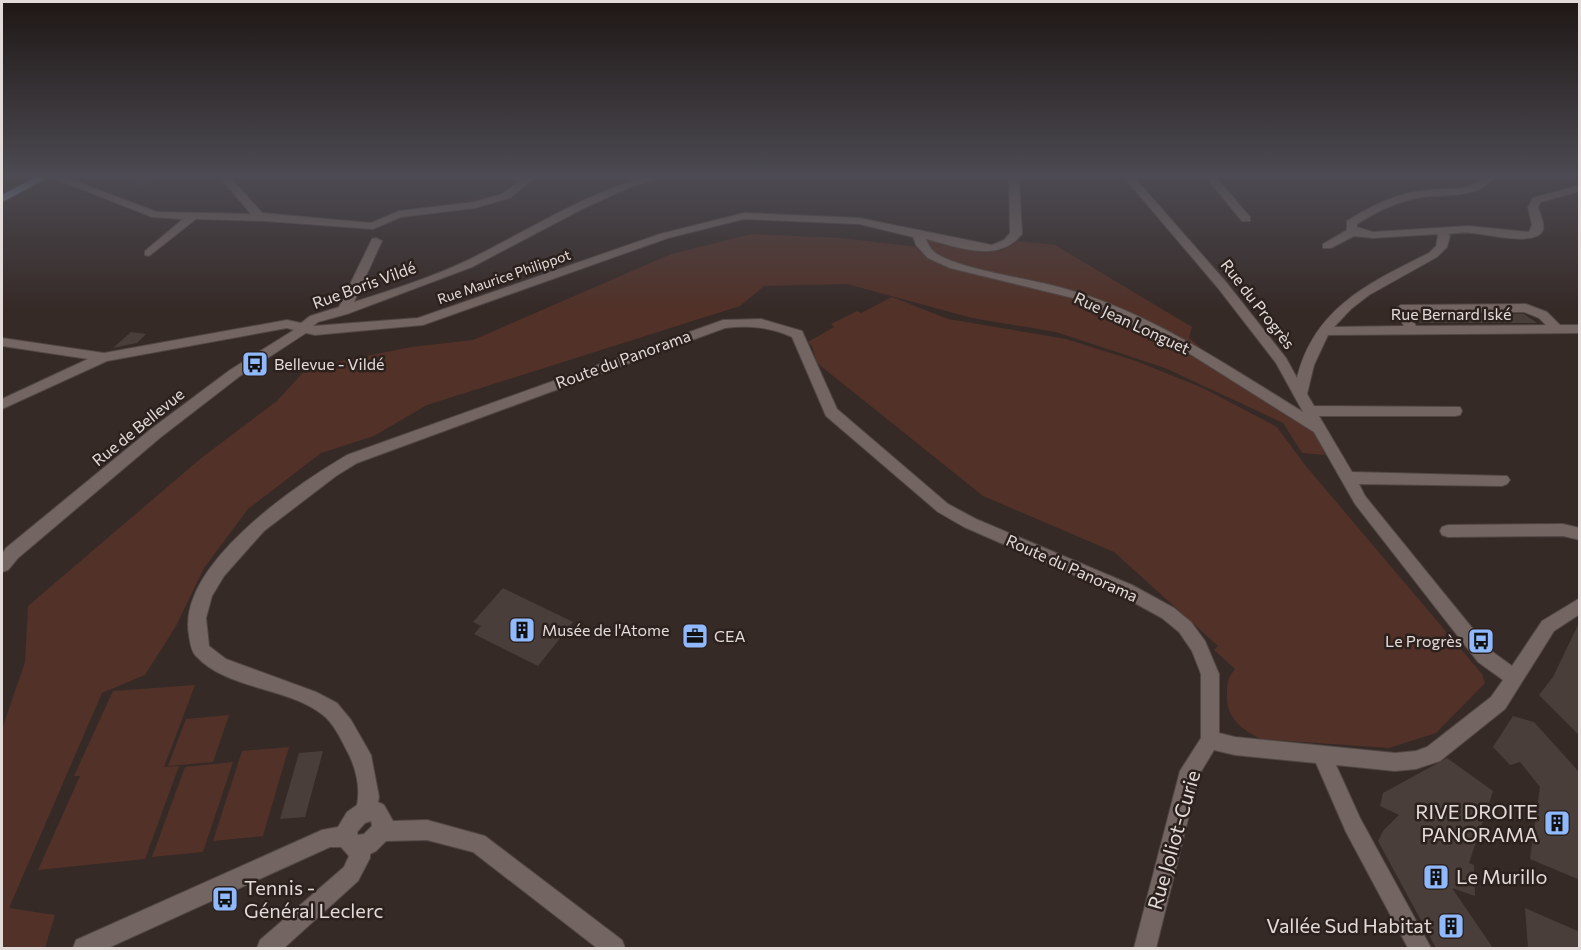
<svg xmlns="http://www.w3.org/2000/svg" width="1581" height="950" font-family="Commissioner,sans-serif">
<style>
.green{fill:#513128}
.building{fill:#4a3e3a}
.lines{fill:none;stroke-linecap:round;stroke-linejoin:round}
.minor-casing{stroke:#504744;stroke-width:2}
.major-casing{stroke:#504744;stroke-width:2}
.minor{fill:#736561;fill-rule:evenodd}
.major{fill:#8999ba;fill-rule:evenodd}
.labels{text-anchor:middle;stroke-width:5;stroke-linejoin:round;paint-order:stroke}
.far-street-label{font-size:14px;fill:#e3dbd9;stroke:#2c211d}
.street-label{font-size:16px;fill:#e3dbd9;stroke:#2c211d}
.poi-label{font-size:16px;fill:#e3dbd9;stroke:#2c211d;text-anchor:start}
.near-poi-label{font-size:20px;fill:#e3dbd9;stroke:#2c211d;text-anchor:end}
.near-street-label{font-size:20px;fill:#e3dbd9;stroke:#2c211d}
</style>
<rect width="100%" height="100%" fill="#362a27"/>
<g class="green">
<path d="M752,234L840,238L918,247L932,239L1000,251L1018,241L1055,245L1192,327L1189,338L1245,384L1315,429L1325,455L1302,453L1283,423L1165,368L1056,332L972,318L847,284L764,286L740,306L427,405L374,436L321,453L248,509L204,568L176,626L145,675L102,693L9,908L55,915L45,948H2V729L25,662L28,606L200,459L277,401L307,368L411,347L473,340L671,254Z"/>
<path d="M892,297L948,319L1066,339L1136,361L1203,388L1277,427L1305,465L1482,674L1485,683L1436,733L1389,748L1261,739C1241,729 1226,718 1227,694C1227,682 1228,678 1235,669L1214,650L1218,646L1114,552L983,496L817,363L812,346L808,342L834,327L831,324L857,311L861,313Z"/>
<path d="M195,685L164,767L179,766L145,859L38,870L80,776H74L113,691Z"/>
<path d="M229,715L213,762L168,766L186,719Z"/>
<path d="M289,747L263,836L213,841L242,751Z"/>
<path d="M233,762L203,852L152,857L185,767Z"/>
</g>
<g class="building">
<path d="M119,176H163L144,186Z"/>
<path d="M1524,314L1537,323H1420L1414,315Z"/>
<path d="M131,332L146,334L137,343L113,348Z"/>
<path d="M503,588L573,622L538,666L474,634L481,626L473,622Z"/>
<path d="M1580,621V736L1539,695L1553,677Z"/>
<path d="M1513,716L1534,722L1580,773V880L1530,859L1540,787L1520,762L1510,765L1493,747Z"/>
<path d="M323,751L305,817L280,819L299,753Z"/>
<path d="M1447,758L1493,791L1469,863L1474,865L1475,896L1452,888L1493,948H1436L1378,841L1383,831L1399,815L1380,806L1383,793Z"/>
<path d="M1525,908L1580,932V948H1528Z"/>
</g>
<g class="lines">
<defs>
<g id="minor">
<path d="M48,176H62L157,212L251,214L219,176H229L262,213L371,223L399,211L474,202L502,194L519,181L506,178L505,176H537L510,198L475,208L401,217L373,229L266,221L196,219L149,256L145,255V251L183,219L152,217Z"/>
<path d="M648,176H664L628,188L584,208L472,267L347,314L318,322L313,326L418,318L660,234L744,213L859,218L992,245L1004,240L1010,233L1009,176H1019L1022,234C998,264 958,247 926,239C928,245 932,251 937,254C958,268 1023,278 1051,285C1143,307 1223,363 1303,412L1276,363L1218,288L1123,176H1133L1226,282L1286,358L1297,378C1314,308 1369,283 1429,253L1436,246L1438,236L1437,234L1373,238L1354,236L1331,248H1323V244L1347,230V221C1372,205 1399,192 1429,190C1441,188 1454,190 1466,187C1478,184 1482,176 1495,176C1477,202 1440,192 1412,199C1392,204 1374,213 1357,224V227L1373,232L1468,226L1529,232L1532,225L1528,207L1533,198L1580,185V191L1541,202L1538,207C1540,214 1545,223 1543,230C1537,247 1486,234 1472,233C1464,232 1456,233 1448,234L1450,236L1447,247L1437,257L1369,295L1351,309L1334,327L1404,326L1395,309L1401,305L1526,304L1547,312L1560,325H1580V333L1328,335L1314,365L1307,394L1314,406L1460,407L1462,411L1460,415L1455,416H1319L1352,472L1507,476L1510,480L1507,484L1502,486L1359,484L1365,496L1490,650L1512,666L1542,621L1580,598V614L1554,631L1505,709L1440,761L1416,769L1395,771L1336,765L1360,818L1431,948H1408L1346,832L1316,763L1235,755L1214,750L1199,775L1156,948H1134L1180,771L1201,738V674L1192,651L1179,632L1162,618L1120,595L964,527L938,512L826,416L792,337C769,327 749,325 725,328L357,463L336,476L264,531L224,576L212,596L206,618L209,646L226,659L316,692L337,703L351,720L371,755L379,797L378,802L384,805L393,821L427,820L485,836L622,940L625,948H597L473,852L427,840L386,841L376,851L370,854V858L358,881L284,948H257L260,940L344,867L349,856L341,847H330L108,948H73L76,940L322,830L338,827L347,812L357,805C361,786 355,765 346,749C340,737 333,723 323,715C289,687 227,690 196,656C191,651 190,642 189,635C176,566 296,485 347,455L723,320L761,319L802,331L837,409L948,504L976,519L1132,585L1174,608L1191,622L1205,641L1219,674V733L1235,737L1395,753L1416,751L1427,747L1491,697L1503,680L1478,662L1355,504L1314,432L1179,347L1077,299L950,268L928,258L916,245L913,237L859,224L744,219L668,238L423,325L315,335L306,333L240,376L161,437L18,558L8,570L2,572V554L6,548L151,429L230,370L294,330L287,328L107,361L2,409V399L88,359L2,346V338L104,353L287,320L301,323L310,316L339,307L372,239L376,238L382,241L354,302C391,290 430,278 466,261C526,232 583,194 648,176ZM1524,312L1539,318L1546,325L1416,326L1409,313ZM371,821L372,826L364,834L358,835L357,832L365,823Z"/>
<path d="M1205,176H1215L1250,217V221H1242Z"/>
<path d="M1563,524L1580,528V540L1563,536L1448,537L1442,535L1440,531L1442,527L1448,525Z"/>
</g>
<path id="major" d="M38,176H51L2,202V195Z"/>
</defs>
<use href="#minor" class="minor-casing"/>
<use href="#major" class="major-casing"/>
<use href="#minor" class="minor"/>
<use href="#major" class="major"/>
</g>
<linearGradient id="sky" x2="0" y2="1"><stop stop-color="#1e1715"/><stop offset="0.57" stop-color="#4c4a52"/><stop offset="1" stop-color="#4c4a52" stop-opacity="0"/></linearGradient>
<rect width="1581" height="309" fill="url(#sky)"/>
<defs>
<symbol id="bus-square" viewBox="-11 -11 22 22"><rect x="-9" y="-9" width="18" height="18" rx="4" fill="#90b8fd" stroke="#2c211d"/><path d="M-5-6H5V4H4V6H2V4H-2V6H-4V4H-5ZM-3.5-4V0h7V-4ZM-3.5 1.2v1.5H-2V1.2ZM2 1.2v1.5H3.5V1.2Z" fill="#111"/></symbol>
<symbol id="building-square" viewBox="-11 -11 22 22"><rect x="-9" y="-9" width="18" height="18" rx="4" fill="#90b8fd" stroke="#2c211d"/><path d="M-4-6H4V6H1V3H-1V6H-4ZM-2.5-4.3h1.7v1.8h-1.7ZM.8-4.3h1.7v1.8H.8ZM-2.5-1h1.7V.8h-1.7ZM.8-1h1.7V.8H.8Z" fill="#111"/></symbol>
<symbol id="office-square" viewBox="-11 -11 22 22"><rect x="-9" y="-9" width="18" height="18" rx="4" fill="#90b8fd" stroke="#2c211d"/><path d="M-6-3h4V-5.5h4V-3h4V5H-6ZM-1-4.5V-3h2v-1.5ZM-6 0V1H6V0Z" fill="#111"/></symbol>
</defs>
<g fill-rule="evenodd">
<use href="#bus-square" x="240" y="349" width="30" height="30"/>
<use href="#building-square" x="507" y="615" width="30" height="30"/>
<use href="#office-square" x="680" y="621" width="30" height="30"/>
<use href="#bus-square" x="1466" y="626" width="30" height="30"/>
<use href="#building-square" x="1542" y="808" width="30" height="30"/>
<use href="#building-square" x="1421" y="862" width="30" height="30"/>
<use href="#bus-square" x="210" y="884" width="30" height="30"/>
<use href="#building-square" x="1436" y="911" width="30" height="30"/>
</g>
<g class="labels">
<g class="far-street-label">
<text transform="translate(504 277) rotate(-19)" y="5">Rue Maurice Philippot</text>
</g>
<g class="street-label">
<text transform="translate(364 285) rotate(-20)" y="6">Rue Boris Vildé</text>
<text transform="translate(1258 304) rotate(52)" y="6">Rue du Progrès</text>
<text x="1451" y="320">Rue Bernard Iské</text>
<text transform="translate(1132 323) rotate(25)" y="6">Rue Jean Longuet</text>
<text transform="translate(623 359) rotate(-20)" y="6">Route du Panorama</text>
<text transform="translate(138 427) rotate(-39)" y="6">Rue de Bellevue</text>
<text transform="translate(1072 568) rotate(24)" y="6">Route du Panorama</text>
</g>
<g class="poi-label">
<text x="274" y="370">Bellevue - Vildé</text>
<text x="542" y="636">Musée de l'Atome</text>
<text x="714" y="642">CEA</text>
<text x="1462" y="647" text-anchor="end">Le Progrès</text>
</g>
<g class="near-poi-label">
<text x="1538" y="819">RIVE DROITE<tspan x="1538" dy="23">PANORAMA</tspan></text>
<text x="1456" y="884" text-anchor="start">Le Murillo</text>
<text x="244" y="895" text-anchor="start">Tennis -<tspan x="244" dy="23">Général Leclerc</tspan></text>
<text x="1432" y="933">Vallée Sud Habitat</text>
</g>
<g class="near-street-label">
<text transform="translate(1174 840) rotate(-74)" y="7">Rue Joliot-Curie</text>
</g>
</g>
<rect width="1581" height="950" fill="none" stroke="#e3dbd9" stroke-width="6"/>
</svg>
